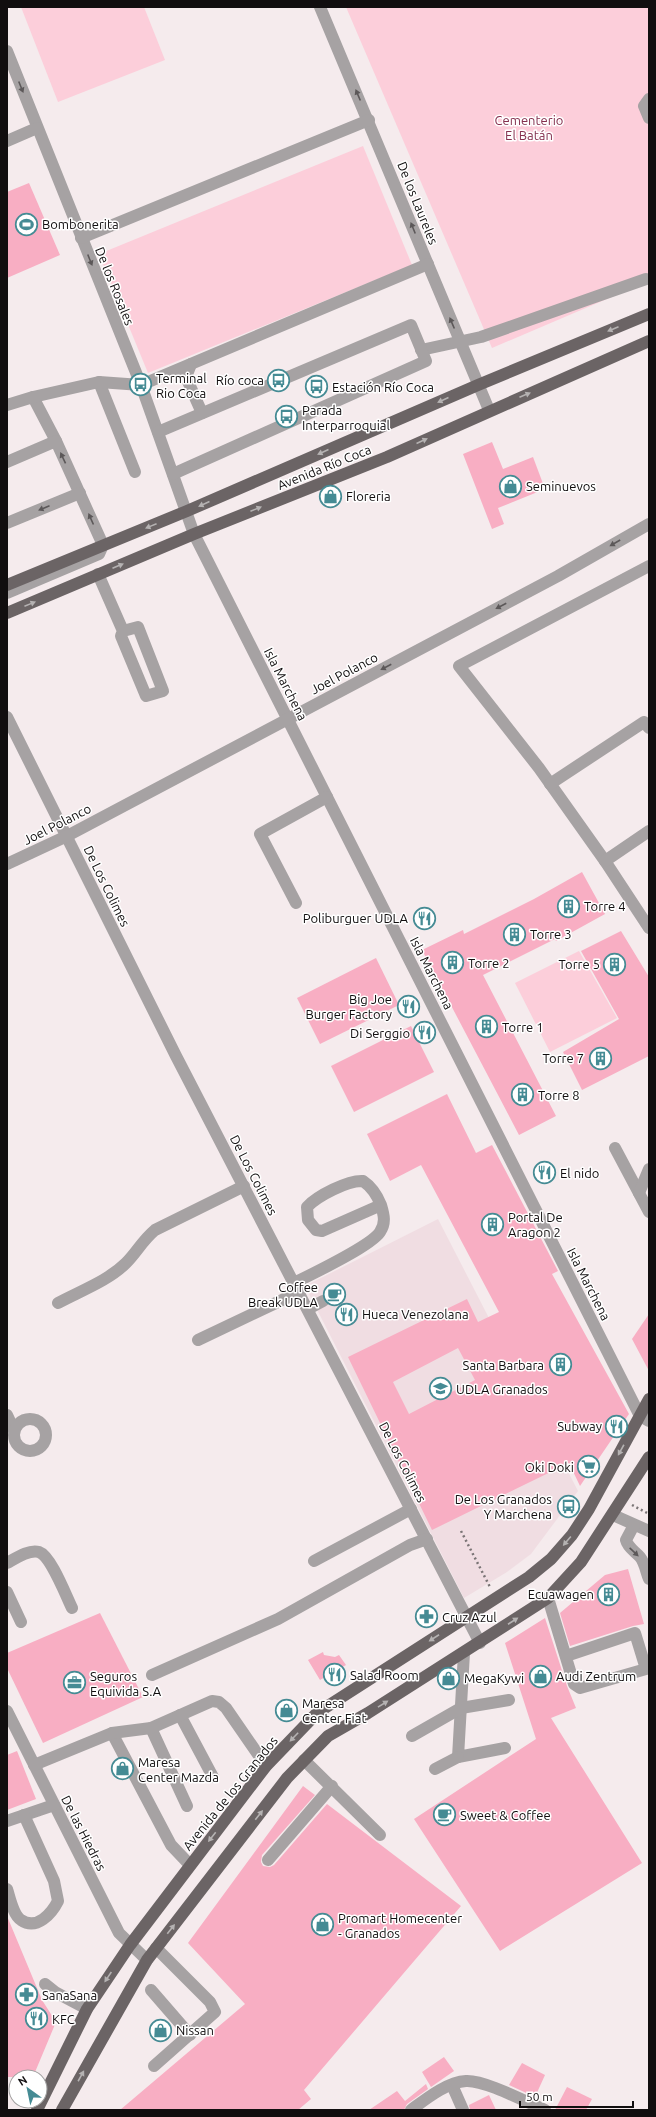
<svg xmlns="http://www.w3.org/2000/svg" width="656" height="2117" font-family="Ubuntu,sans-serif">
<style>
.built{fill:#f0dde2}
.green{fill:#fcceda}
.building{fill:#f8aec3;fill-rule:evenodd}
.lines{fill:none;stroke-linecap:round;stroke-linejoin:round}
.path{stroke:#7a7475;stroke-width:2.5;stroke-dasharray:2 3;stroke-linecap:butt}
.minor{stroke:#a6a2a3;stroke-width:12}
.major{stroke:#6b6465;stroke-width:12}
.oneway{fill:#5c5859}
.oneway2{fill:#b5b2b2}
.labels{text-anchor:middle;stroke-width:3;stroke-linejoin:round;paint-order:stroke}
.park-label{font-size:13px;fill:#85304f;stroke:#fff}
.street-label{font-size:13px;fill:#110e0f;stroke:#fff}
.poi-label{font-size:13px;fill:#110e0f;stroke:#fff;text-anchor:start}
</style>
<rect width="100%" height="100%" fill="#f5ebed"/>
<path class="built" d="M438,1219L578,1491L531,1554L507,1572L464,1598L305,1286Z"/>
<g class="green">
<path d="M21,7H144L165,60L58,102Z"/>
<path d="M346,7H649V281L492,348Z"/>
<path d="M363,146L412,265L148,373L99,254Z"/>
<path d="M579,951L617,1018L550,1052L515,983Z"/>
</g>
<g class="building">
<path d="M29,183L60,255L7,278V192Z"/>
<path d="M492,442L503,469L533,457L545,489L498,508L504,524L492,529L463,454Z"/>
<path d="M582,872L605,914L556,941L555,939L483,975L556,1116L519,1135L422,950L463,930L464,934L534,899Z"/>
<path d="M621,931L649,977V1056L582,1090L563,1052L619,1019L581,951Z"/>
<path d="M376,958L399,1005L320,1044L297,998Z"/>
<path d="M411,1026L434,1072L354,1112L331,1066Z"/>
<path d="M447,1094L476,1153L492,1145L558,1271L552,1274L629,1414L580,1486L569,1463L432,1530L348,1357L467,1299L478,1322L499,1312L421,1165L390,1181L367,1134ZM458,1348L475,1380L409,1414L393,1382Z"/>
<path d="M649,1314V1371L632,1339Z"/>
<path d="M628,1569L644,1624L633,1626L570,1646L560,1613L605,1575Z"/>
<path d="M100,1613L143,1697L43,1743L7,1668V1653Z"/>
<path d="M545,1618L567,1686L576,1708L551,1718L642,1863L500,1951L414,1819L536,1739L505,1643Z"/>
<path d="M323,1652L324,1655L335,1657L339,1655L346,1665L339,1669L341,1673L327,1681L325,1677L320,1680L308,1660Z"/>
<path d="M17,1751L36,1799L7,1810V1755Z"/>
<path d="M303,1786L315,1795L262,1855L261,1862L263,1866L270,1867L274,1865L327,1804L461,1906L304,2090L311,2099L298,2110H120L245,2004L188,1943Z"/>
<path d="M7,1916L42,2000L56,2022L33,2077H7Z"/>
<path d="M444,2057L454,2071L431,2087L422,2072Z"/>
<path d="M522,2063L545,2075L535,2097L509,2085Z"/>
<path d="M426,2084L428,2089L407,2104L404,2110H369L397,2091L405,2101Z"/>
<path d="M567,2087L592,2099L586,2110H555Z"/>
<path d="M489,2095L496,2110H470L469,2105Z"/>
</g>
<g class="lines">
<g class="path">
<path d="M632,1505L649,1514"/>
<path d="M461,1531L490,1587"/>
</g>
<g class="minor">
<path d="M320,7L489,410"/>
<path d="M7,51L141,385L194,534L640,1416L649,1421"/>
<path d="M649,99L644,106L649,118"/>
<path d="M7,141L37,128"/>
<path d="M81,238L369,120"/>
<path d="M421,350L481,337L646,279"/>
<path d="M191,364L186,377L202,413"/>
<path d="M99,382L135,472"/>
<path d="M33,397L56,441"/>
<path d="M7,405L33,397L99,382L141,385L428,264"/>
<path d="M158,432L411,325L426,361L173,474"/>
<path d="M7,462L56,441L103,545L99,554L7,593"/>
<path d="M7,523L80,493"/>
<path d="M649,566L459,666L539,768L605,861L649,928"/>
<path d="M98,574L123,631L121,636L146,696L163,691L138,627L123,631"/>
<path d="M7,717L176,1056L480,1643"/>
<path d="M550,784L644,722L649,728"/>
<path d="M605,861L649,831"/>
<path d="M7,864L67,836L558,576L649,524"/>
<path d="M296,903L260,834L327,797"/>
<path d="M615,1148L649,1212"/>
<path d="M639,1193L649,1169"/>
<path d="M294,1283C312,1274 371,1246 380,1232C386,1223 384,1215 381,1205C377,1195 372,1187 363,1181C348,1180 317,1196 307,1207L308,1220L316,1230L322,1231L381,1205"/>
<path d="M58,1303C80,1291 108,1281 126,1263C137,1252 142,1241 155,1230L244,1186"/>
<path d="M308,1309L323,1301"/>
<path d="M198,1340L299,1292"/>
<path d="M7,1415L14,1430"/>
<circle cx="30" cy="1435" r="16"/>
<path d="M613,1515L649,1531"/>
<path d="M634,1525L626,1540C628,1548 635,1551 640,1557C645,1563 646,1572 649,1579"/>
<path d="M314,1561L411,1509"/>
<path d="M7,1563C16,1558 29,1549 39,1552C51,1556 66,1596 72,1608"/>
<path d="M7,1592L21,1622"/>
<path d="M548,1598L574,1684L580,1688L646,1669L635,1633L566,1656"/>
<path d="M464,1653L458,1757L505,1748"/>
<path d="M152,1675L278,1619L410,1545L427,1539"/>
<path d="M7,1711L119,1933L147,1960"/>
<path d="M180,1715L213,1777"/>
<path d="M151,1728L187,1806"/>
<path d="M112,1733L171,1845L190,1865"/>
<path d="M412,1736L461,1708L509,1700"/>
<path d="M304,1760L380,1835"/>
<path d="M34,1765L112,1733L151,1728L212,1701L219,1702L226,1708L266,1766"/>
<path d="M435,1769L458,1757"/>
<path d="M7,1821L54,1805"/>
<path d="M268,1860L332,1786"/>
<path d="M7,1889C10,1898 13,1915 21,1920C37,1931 52,1913 58,1901L54,1881L24,1815"/>
<path d="M45,1984L55,1992L87,2009"/>
<path d="M151,1990L190,2035"/>
<path d="M154,2066L215,2012L210,2002L156,1948"/>
<path d="M452,2085L463,2110"/>
<path d="M411,2110C426,2099 447,2082 466,2081C485,2080 526,2102 545,2110"/>
</g>
<g class="major">
<path d="M7,585L187,511L478,385L649,314"/>
<path d="M7,613L194,534L387,457L649,341"/>
<path d="M37,2110L87,2009L130,1945L266,1766L317,1713L529,1577L551,1559L572,1535L589,1509L649,1399"/>
<path d="M62,2110L147,1960L287,1778L328,1736L368,1713L548,1598L581,1562L649,1457"/>
</g>
</g>
<defs><path id="oneway-solid" d="M-6-.8H1V-3.2L6.5 0L1 3.2V.8H-6Z"/></defs>
<g class="oneway">
<use href="#oneway-solid" transform="translate(21 87) rotate(68)"/>
<use href="#oneway-solid" transform="translate(358 95) rotate(-113)"/>
<use href="#oneway-solid" transform="translate(413 228) rotate(-112)"/>
<use href="#oneway-solid" transform="translate(90 260) rotate(68)"/>
<use href="#oneway-solid" transform="translate(452 323) rotate(-113)"/>
<use href="#oneway-solid" transform="translate(63 458) rotate(-115)"/>
<use href="#oneway-solid" transform="translate(44 508) rotate(157)"/>
<use href="#oneway-solid" transform="translate(91 519) rotate(-114)"/>
<use href="#oneway-solid" transform="translate(615 543) rotate(150)"/>
<use href="#oneway-solid" transform="translate(501 606) rotate(152)"/>
<use href="#oneway-solid" transform="translate(386 667) rotate(152)"/>
<use href="#oneway-solid" transform="translate(634 1552) rotate(43)"/>
</g>
<g class="oneway2">
<use href="#oneway-solid" transform="translate(613 329) rotate(157)"/>
<use href="#oneway-solid" transform="translate(525 395) rotate(-23)"/>
<use href="#oneway-solid" transform="translate(443 400) rotate(156)"/>
<use href="#oneway-solid" transform="translate(422 441) rotate(-24)"/>
<use href="#oneway-solid" transform="translate(323 452) rotate(156)"/>
<use href="#oneway-solid" transform="translate(204 504) rotate(156)"/>
<use href="#oneway-solid" transform="translate(256 509) rotate(-22)"/>
<use href="#oneway-solid" transform="translate(151 526) rotate(158)"/>
<use href="#oneway-solid" transform="translate(118 566) rotate(-23)"/>
<use href="#oneway-solid" transform="translate(30 604) rotate(-22)"/>
<use href="#oneway-solid" transform="translate(621 1450) rotate(119)"/>
<use href="#oneway-solid" transform="translate(567 1541) rotate(130)"/>
<use href="#oneway-solid" transform="translate(513 1621) rotate(-33)"/>
<use href="#oneway-solid" transform="translate(434 1638) rotate(147)"/>
<use href="#oneway-solid" transform="translate(383 1704) rotate(-32)"/>
<use href="#oneway-solid" transform="translate(294 1737) rotate(134)"/>
<use href="#oneway-solid" transform="translate(259 1815) rotate(-52)"/>
<use href="#oneway-solid" transform="translate(212 1837) rotate(128)"/>
<use href="#oneway-solid" transform="translate(171 1929) rotate(-52)"/>
<use href="#oneway-solid" transform="translate(108 1977) rotate(124)"/>
<use href="#oneway-solid" transform="translate(81 2076) rotate(-61)"/>
</g>
<defs>
<symbol id="stadium-ring" viewBox="-11 -11 22 22"><circle r="9.5" fill="#fff" stroke="#458b94" stroke-width="1.5"/><path d="M0-5a6.5 5 0 1 0 0 10a6.5 5 0 1 0 0-10ZM-3.5-1.8h7v3.6h-7Z" fill="#458b94"/></symbol>
<symbol id="bus-ring" viewBox="-11 -11 22 22"><circle r="9.5" fill="#fff" stroke="#458b94" stroke-width="1.5"/><path d="M-5-6H5V4H4V6H2V4H-2V6H-4V4H-5ZM-3.5-4V0h7V-4ZM-3.5 1.2v1.5H-2V1.2ZM2 1.2v1.5H3.5V1.2Z" fill="#458b94"/></symbol>
<symbol id="shop-ring" viewBox="-11 -11 22 22"><circle r="9.5" fill="#fff" stroke="#458b94" stroke-width="1.5"/><path d="M-5-2.5h2.3a2.7 3.5 0 0 1 5.4 0H5L5.5 6h-11ZM-1.5-2.5h3a1.5 2.3 0 0 0-3 0Z" fill="#458b94"/></symbol>
<symbol id="building-ring" viewBox="-11 -11 22 22"><circle r="9.5" fill="#fff" stroke="#458b94" stroke-width="1.5"/><path d="M-4-6H4V6H1V3H-1V6H-4ZM-2.5-4.3h1.7v1.8h-1.7ZM.8-4.3h1.7v1.8H.8ZM-2.5-1h1.7V.8h-1.7ZM.8-1h1.7V.8H.8Z" fill="#458b94"/></symbol>
<symbol id="restaurant-ring" viewBox="-11 -11 22 22"><circle r="9.5" fill="#fff" stroke="#458b94" stroke-width="1.5"/><path d="M-5-6h1v4h1v-4h1v4h1v-4h1v5L-1.5 .5V6h-2V.5L-5-1ZM5-6V6H3V1.5H1.5Q1.5-4 5-6Z" fill="#458b94"/></symbol>
<symbol id="cafe-ring" viewBox="-11 -11 22 22"><circle r="9.5" fill="#fff" stroke="#458b94" stroke-width="1.5"/><path d="M-5.5-4.5H6V0H3Q3 3.5 0 3.5H-2.5Q-5.5 3.5-5.5 0ZM3-3.2v2h1.7v-2ZM-6 4.5H4V6H-6Z" fill="#458b94"/></symbol>
<symbol id="university-ring" viewBox="-11 -11 22 22"><circle r="9.5" fill="#fff" stroke="#458b94" stroke-width="1.5"/><path d="M0-5L7-2L0 1L-7-2ZM-4 1L0 2.5L4 1V4Q0 6-4 4Z" fill="#458b94"/></symbol>
<symbol id="supermarket-ring" viewBox="-11 -11 22 22"><circle r="9.5" fill="#fff" stroke="#458b94" stroke-width="1.5"/><path d="M-6-5.5h2.5l.6 2H6L4.5 2H-2.5L-4.4-4H-6ZM-1.5 3.2a1.3 1.3 0 1 0 .1 0ZM3 3.2a1.3 1.3 0 1 0 .1 0Z" fill="#458b94"/></symbol>
<symbol id="pharmacy-ring" viewBox="-11 -11 22 22"><circle r="9.5" fill="#fff" stroke="#458b94" stroke-width="1.5"/><path d="M-2-6h4v4h4v4h-4v4h-4v-4h-4v-4h4Z" fill="#458b94"/></symbol>
<symbol id="office-ring" viewBox="-11 -11 22 22"><circle r="9.5" fill="#fff" stroke="#458b94" stroke-width="1.5"/><path d="M-6-3h4V-5.5h4V-3h4V5H-6ZM-1-4.5V-3h2v-1.5ZM-6 0V1H6V0Z" fill="#458b94"/></symbol>
</defs>
<g fill-rule="evenodd">
<use href="#stadium-ring" x="14" y="212" width="25" height="25"/>
<use href="#bus-ring" x="266" y="368" width="25" height="25"/>
<use href="#bus-ring" x="128" y="372" width="25" height="25"/>
<use href="#bus-ring" x="304" y="374" width="25" height="25"/>
<use href="#bus-ring" x="274" y="404" width="25" height="25"/>
<use href="#shop-ring" x="498" y="474" width="25" height="25"/>
<use href="#shop-ring" x="318" y="484" width="25" height="25"/>
<use href="#building-ring" x="556" y="894" width="25" height="25"/>
<use href="#restaurant-ring" x="412" y="906" width="25" height="25"/>
<use href="#building-ring" x="502" y="922" width="25" height="25"/>
<use href="#building-ring" x="440" y="950" width="25" height="25"/>
<use href="#building-ring" x="602" y="952" width="25" height="25"/>
<use href="#restaurant-ring" x="396" y="994" width="25" height="25"/>
<use href="#building-ring" x="474" y="1014" width="25" height="25"/>
<use href="#restaurant-ring" x="412" y="1020" width="25" height="25"/>
<use href="#building-ring" x="588" y="1046" width="25" height="25"/>
<use href="#building-ring" x="510" y="1082" width="25" height="25"/>
<use href="#restaurant-ring" x="532" y="1160" width="25" height="25"/>
<use href="#building-ring" x="480" y="1212" width="25" height="25"/>
<use href="#cafe-ring" x="322" y="1282" width="25" height="25"/>
<use href="#restaurant-ring" x="334" y="1302" width="25" height="25"/>
<use href="#building-ring" x="548" y="1352" width="25" height="25"/>
<use href="#university-ring" x="428" y="1376" width="25" height="25"/>
<use href="#restaurant-ring" x="604" y="1414" width="25" height="25"/>
<use href="#supermarket-ring" x="576" y="1454" width="25" height="25"/>
<use href="#bus-ring" x="556" y="1494" width="25" height="25"/>
<use href="#building-ring" x="596" y="1582" width="25" height="25"/>
<use href="#pharmacy-ring" x="414" y="1604" width="25" height="25"/>
<use href="#restaurant-ring" x="322" y="1662" width="25" height="25"/>
<use href="#shop-ring" x="528" y="1664" width="25" height="25"/>
<use href="#shop-ring" x="436" y="1666" width="25" height="25"/>
<use href="#office-ring" x="62" y="1670" width="25" height="25"/>
<use href="#shop-ring" x="274" y="1698" width="25" height="25"/>
<use href="#shop-ring" x="110" y="1756" width="25" height="25"/>
<use href="#cafe-ring" x="432" y="1802" width="25" height="25"/>
<use href="#shop-ring" x="310" y="1912" width="25" height="25"/>
<use href="#pharmacy-ring" x="14" y="1982" width="25" height="25"/>
<use href="#restaurant-ring" x="24" y="2006" width="25" height="25"/>
<use href="#shop-ring" x="148" y="2018" width="25" height="25"/>
</g>
<g class="labels">
<g class="park-label">
<text x="529" y="125">Cementerio<tspan x="529" dy="15">El Batán</tspan></text>
</g>
<g class="street-label">
<text transform="translate(418 203) rotate(68)" y="5">De los Laureles</text>
<text transform="translate(115 286) rotate(68)" y="5">De los Rosales</text>
<text transform="translate(324 467) rotate(-22)" y="5">Avenida Río Coca</text>
<text transform="translate(344 673) rotate(-28)" y="5">Joel Polanco</text>
<text transform="translate(286 684) rotate(63)" y="5">Isla Marchena</text>
<text transform="translate(57 824) rotate(-27)" y="5">Joel Polanco</text>
<text transform="translate(107 886) rotate(64)" y="5">De Los Colimes</text>
<text transform="translate(432 973) rotate(63)" y="5">Isla Marchena</text>
<text transform="translate(254 1175) rotate(63)" y="5">De Los Colimes</text>
<text transform="translate(589 1284) rotate(63)" y="5">Isla Marchena</text>
<text transform="translate(403 1462) rotate(63)" y="5">De Los Colimes</text>
<text transform="translate(230 1793) rotate(-51)" y="5">Avenida de los Granados</text>
<text transform="translate(84 1833) rotate(63)" y="5">De las Hiedras</text>
</g>
<g class="poi-label">
<text x="42" y="229">Bombonerita</text>
<text x="156" y="383">Terminal<tspan x="156" dy="15">Rio Coca</tspan></text>
<text x="264" y="385" text-anchor="end">Río coca</text>
<text x="332" y="392">Estación Río Coca</text>
<text x="302" y="415">Parada<tspan x="302" dy="15">Interparroquial</tspan></text>
<text x="526" y="491">Seminuevos</text>
<text x="346" y="501">Floreria</text>
<text x="584" y="911">Torre 4</text>
<text x="408" y="923" text-anchor="end">Poliburguer UDLA</text>
<text x="530" y="939">Torre 3</text>
<text x="468" y="968">Torre 2</text>
<text x="600" y="969" text-anchor="end">Torre 5</text>
<text x="392" y="1004" text-anchor="end">Big Joe<tspan x="392" dy="15">Burger Factory</tspan></text>
<text x="502" y="1032">Torre 1</text>
<text x="410" y="1038" text-anchor="end">Di Serggio</text>
<text x="584" y="1063" text-anchor="end">Torre 7</text>
<text x="538" y="1100">Torre 8</text>
<text x="560" y="1178">El nido</text>
<text x="508" y="1222">Portal De<tspan x="508" dy="15">Aragon 2</tspan></text>
<text x="318" y="1292" text-anchor="end">Coffee<tspan x="318" dy="15">Break UDLA</tspan></text>
<text x="362" y="1319">Hueca Venezolana</text>
<text x="544" y="1370" text-anchor="end">Santa Barbara</text>
<text x="456" y="1394">UDLA Granados</text>
<text x="602" y="1431" text-anchor="end">Subway</text>
<text x="574" y="1472" text-anchor="end">Oki Doki</text>
<text x="552" y="1504" text-anchor="end">De Los Granados<tspan x="552" dy="15">Y Marchena</tspan></text>
<text x="594" y="1599" text-anchor="end">Ecuawagen</text>
<text x="442" y="1622">Cruz Azul</text>
<text x="350" y="1680">Salad Room</text>
<text x="90" y="1681">Seguros<tspan x="90" dy="15">Equivida S.A</tspan></text>
<text x="556" y="1681">Audi Zentrum</text>
<text x="464" y="1683">MegaKywi</text>
<text x="302" y="1708">Maresa<tspan x="302" dy="15">Center Fiat</tspan></text>
<text x="138" y="1767">Maresa<tspan x="138" dy="15">Center Mazda</tspan></text>
<text x="460" y="1820">Sweet &amp; Coffee</text>
<text x="338" y="1923">Promart Homecenter<tspan x="338" dy="15">- Granados</tspan></text>
<text x="42" y="2000">SanaSana</text>
<text x="52" y="2024">KFC</text>
<text x="176" y="2035">Nissan</text>
</g>
</g>
<rect width="656" height="2117" fill="none" stroke="#110e0f" stroke-width="16"/>
<g transform="translate(28 2089) rotate(327)"><circle r="19" fill="#ffffff" stroke="#a09f9f"/>
<path d="M0-3L7 15L0 10L-7 15Z" fill="#458b94"/>
<text y="-6" font-size="11" font-weight="bold" text-anchor="middle" fill="#110e0f">N</text>
</g>
<path d="M520 2101v6h113v-6" fill="none" stroke="#110e0f" stroke-width="2"/>
<text x="526" y="2101" font-size="12" fill="#110e0f" stroke="#ffffff" stroke-width="3" paint-order="stroke">50 m</text>
</svg>
